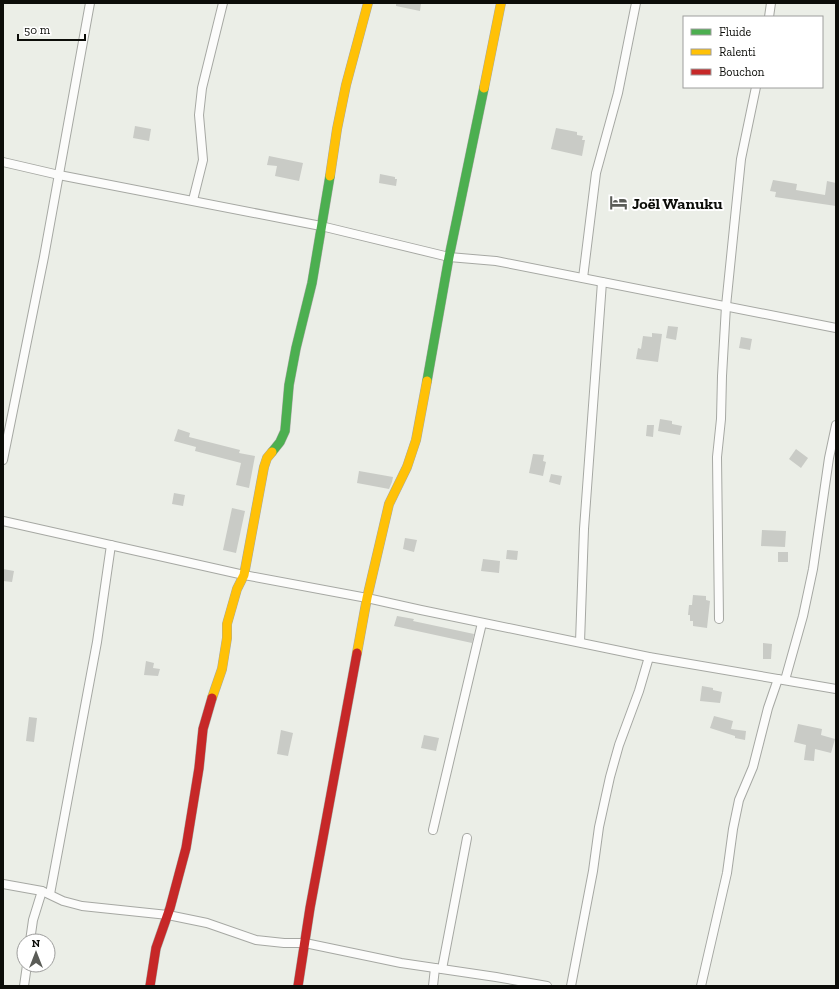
<svg xmlns="http://www.w3.org/2000/svg" width="839" height="989" font-family="'Zilla Slab',serif">
<style>
.building{fill:#c9cbc6}
.lines{fill:none;stroke-linecap:round;stroke-linejoin:round}
.street-casing{stroke:#a6a8a3;stroke-width:10}
.fast-casing{stroke:#a6a8a3;stroke-width:10}
.slow-casing{stroke:#a6a8a3;stroke-width:10}
.jam-casing{stroke:#a6a8a3;stroke-width:10}
.street{stroke:#fcfcfb;stroke-width:8}
.fast{stroke:#4caf50;stroke-width:9}
.slow{stroke:#ffc107;stroke-width:9}
.jam{stroke:#c62828;stroke-width:9}
.labels{text-anchor:middle;stroke-width:4;stroke-linejoin:round;paint-order:stroke}
.poi-label{font-size:16px;font-weight:bold;fill:#0c0d09;stroke:#fff;text-anchor:start}
</style>
<rect width="100%" height="100%" fill="#ebeee7"/>
<g class="building">
<path d="M396,3H421L420,11L396,6Z"/>
<path d="M135,126L151,129L149,141L133,138Z"/>
<path d="M556,128L577,132V135L583,136L582,140H585L582,156L551,149Z"/>
<path d="M269,156L303,163L299,181L275,176L277,166L267,165Z"/>
<path d="M380,174L395,177V179H397L396,186L379,183Z"/>
<path d="M773,180L797,184L796,190L825,195L827,181L836,183V206L775,197L776,192L770,191Z"/>
<path d="M668,326L678,327L676,340L666,338Z"/>
<path d="M652,333L662,334L658,362L636,359L638,348L641,349L643,336L652,337Z"/>
<path d="M741,337L752,339L750,350L739,348Z"/>
<path d="M660,419L672,421V424L682,426L680,435L658,431Z"/>
<path d="M647,425H654L653,437L646,436Z"/>
<path d="M178,429L190,433L189,437L240,450L239,453L255,456L249,488L236,485L241,463L195,451L196,447L174,441Z"/>
<path d="M796,449L808,458L801,468L789,459Z"/>
<path d="M533,454L544,455L543,461L546,462L543,476L529,473Z"/>
<path d="M359,471L393,477L392,482L389,489L357,483Z"/>
<path d="M551,474L562,476L560,485L549,482Z"/>
<path d="M174,493L185,495L183,506L172,504Z"/>
<path d="M232,508L245,511L236,553L223,550Z"/>
<path d="M762,530L786,531L785,547L761,546Z"/>
<path d="M405,538L417,540L414,552L403,549Z"/>
<path d="M507,550L518,551L517,560L506,559Z"/>
<rect x="778" y="552" width="10" height="10"/>
<path d="M483,559L500,561L499,573L481,571Z"/>
<path d="M3,569L14,571L12,582L3,581Z"/>
<path d="M693,595L706,596V600L710,601L707,628L693,626V621H690V615H688L689,605H692Z"/>
<path d="M397,616L414,619L413,621L474,634L472,643L394,626Z"/>
<path d="M763,643L772,644L771,659H763Z"/>
<path d="M146,661L154,663L153,668L160,669L158,676L144,675Z"/>
<path d="M702,686L713,688V690L722,692L720,703L700,701Z"/>
<path d="M714,716L733,721L731,729L746,731L745,740L735,738V736L710,728Z"/>
<path d="M29,717L37,718L34,742L26,741Z"/>
<path d="M798,724L822,729L821,735L835,739L831,753L815,749L814,761L804,760L806,745L794,742Z"/>
<path d="M281,730L293,733L288,756L277,754Z"/>
<path d="M424,735L439,738L436,751L421,748Z"/>
</g>
<g class="lines">
<defs>
<g id="street">
<path d="M769,17L771,3"/>
<path d="M3,162L59,175L321,226L449,257L496,261L836,328"/>
<path d="M193,200L203,160L199,115L202,88L223,3"/>
<path d="M583,278L596,173L618,93L636,3"/>
<path d="M3,460L44,257L90,3"/>
<path d="M3,521L244,575L367,598L421,610L649,657L836,689"/>
<path d="M719,619L717,457L721,419L722,376L726,306L741,159L756,87"/>
<path d="M580,642L584,529L602,282"/>
<path d="M785,680L803,616L813,569L829,458L836,425"/>
<path d="M433,830L482,623"/>
<path d="M3,884L42,891L63,901L82,906L168,915L207,923L256,940L284,943H305L401,963L496,977L547,986"/>
<path d="M50,894L97,642L111,545"/>
<path d="M30,941L33,920L42,891"/>
<path d="M442,969L467,838"/>
<path d="M24,986L27,965"/>
<path d="M433,986L435,968"/>
<path d="M571,986L593,871L599,827L610,777L619,745L639,691L649,657"/>
<path d="M701,986L727,873L733,829L739,800L753,767L768,708L778,679"/>
</g>
<g id="fast">
<path d="M427,381L449,257L484,88"/>
<path d="M272,452L280,442L285,431L289,385L296,348L312,283L330,176"/>
</g>
<g id="slow">
<path d="M484,88L501,3"/>
<path d="M330,176L337,129L346,85L368,3"/>
<path d="M357,653L367,598L389,504L407,467L416,440L427,381"/>
<path d="M212,698L222,669L227,638V624L237,589L244,575L264,467L267,458L272,452"/>
</g>
<g id="jam">
<path d="M150,986L156,948L170,908L186,848L199,768L203,729L212,698"/>
<path d="M298,986L310,908L357,653"/>
</g>
</defs>
<use href="#street" class="street-casing"/>
<use href="#fast" class="fast-casing"/>
<use href="#slow" class="slow-casing"/>
<use href="#jam" class="jam-casing"/>
<use href="#street" class="street"/>
<use href="#fast" class="fast"/>
<use href="#slow" class="slow"/>
<use href="#jam" class="jam"/>
</g>
<defs>
<symbol id="hotel-bare" viewBox="-9 -9 18 18"><path d="M-6-4.5h1.5V1H6V5H4.5V3h-9V5H-6ZM-4 0a1.8 1.8 0 1 1 3.6 0ZM.5 0V-2.5h3Q6-2.5 6 0Z" fill="#5a5c57" stroke="#fff" stroke-width="2.5" paint-order="stroke"/></symbol>
</defs>
<g fill-rule="evenodd">
<use href="#hotel-bare" x="606" y="190" width="25" height="25"/>
</g>
<g class="labels">
<g class="poi-label">
<text x="632" y="209">Joël Wanuku</text>
</g>
</g>
<rect width="839" height="989" fill="none" stroke="#0c0d09" stroke-width="8"/>
<rect x="683" y="16" width="140" height="72" fill="#ffffff" stroke="#9e9e9d"/>
<rect x="691" y="29" width="20" height="6" fill="#4caf50" stroke="#9e9e9d"/>
<text x="719" y="36" font-size="12" fill="#0c0d09">Fluide</text>
<rect x="691" y="49" width="20" height="6" fill="#ffc107" stroke="#9e9e9d"/>
<text x="719" y="56" font-size="12" fill="#0c0d09">Ralenti</text>
<rect x="691" y="69" width="20" height="6" fill="#c62828" stroke="#9e9e9d"/>
<text x="719" y="76" font-size="12" fill="#0c0d09">Bouchon</text>
<g transform="translate(36 953)"><circle r="19" fill="#ffffff" stroke="#9e9e9d"/>
<path d="M0-3L7 15L0 10L-7 15Z" fill="#5a5c57"/>
<text y="-6" font-size="11" font-weight="bold" text-anchor="middle" fill="#0c0d09">N</text>
</g>
<path d="M18 34v6h67v-6" fill="none" stroke="#0c0d09" stroke-width="2"/>
<text x="24" y="34" font-size="12" fill="#0c0d09" stroke="#ffffff" stroke-width="3" paint-order="stroke">50 m</text>
</svg>
